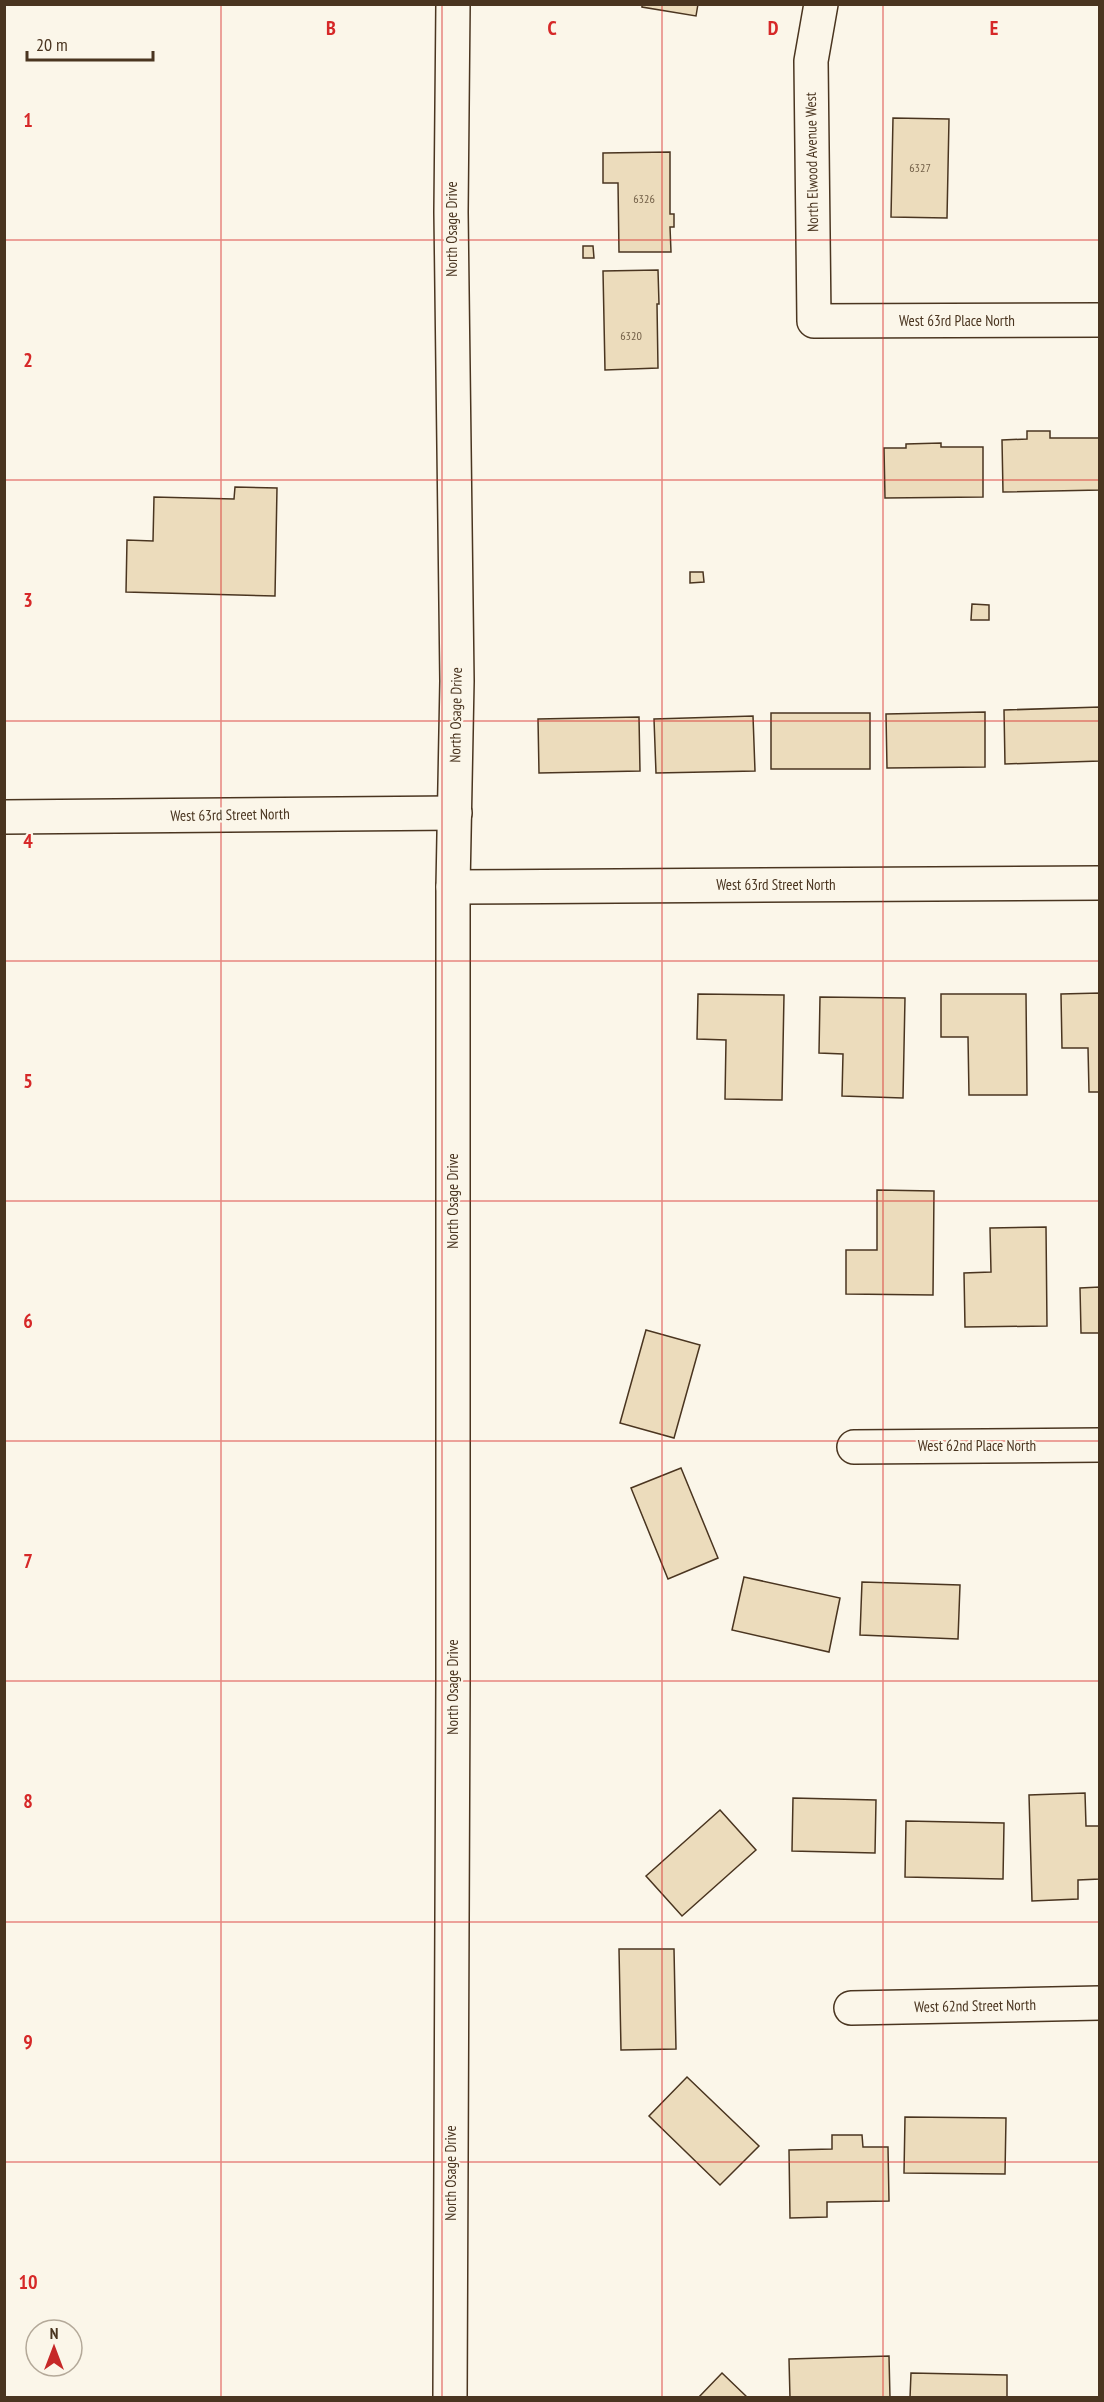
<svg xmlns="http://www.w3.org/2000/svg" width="1104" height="2402" font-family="'PT Sans Narrow',sans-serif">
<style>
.building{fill:#ecdcbc;stroke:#4a3520;stroke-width:1.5}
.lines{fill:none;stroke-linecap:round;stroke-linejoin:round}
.minor-casing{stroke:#4a3520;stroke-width:36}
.minor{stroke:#fbf6e9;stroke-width:33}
.grid{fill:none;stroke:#d62828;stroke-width:1.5;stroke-opacity:0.55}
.labels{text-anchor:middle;stroke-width:4.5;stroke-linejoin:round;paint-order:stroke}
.number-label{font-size:12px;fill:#725f47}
.street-label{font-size:15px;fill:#4a3520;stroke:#fbf6e9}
.grid-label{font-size:20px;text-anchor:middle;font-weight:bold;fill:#d62828;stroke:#fbf6e9;stroke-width:4.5;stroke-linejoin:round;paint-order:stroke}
</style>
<rect width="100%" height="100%" fill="#fbf6e9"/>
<g class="building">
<path d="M642,4H698L696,16L642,7Z"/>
<path d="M893,118L949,119L947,218L891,217Z"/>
<path d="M670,152V214H674V227H670L671,252H619L618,183H603V153Z"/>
<path d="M583,246H593L594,258H583Z"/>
<path d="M658,270L659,304H657L658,368L605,370L603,271Z"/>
<path d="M1027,431H1050V438H1100V490L1003,492L1002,440L1027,439Z"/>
<path d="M941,443V447H983V497L885,498L884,448H906V444Z"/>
<path d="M235,487L277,488L275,596L126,592L127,540L153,541L154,497L234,499Z"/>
<path d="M690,572H703L704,582L690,583Z"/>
<path d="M972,604L989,605V620H971Z"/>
<path d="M1100,707V761L1005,764L1004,710Z"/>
<path d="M985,712V767L887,768L886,714Z"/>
<rect x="771" y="713" width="99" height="56"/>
<path d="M753,716L755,771L656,773L654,719Z"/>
<path d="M639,717L640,771L539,773L538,719Z"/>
<path d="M1100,993V1092H1089L1088,1048H1062L1061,994Z"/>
<path d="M698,994L784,995L782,1100L725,1099L726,1040L697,1039Z"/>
<path d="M941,994H1026L1027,1095H969L968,1037H941Z"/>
<path d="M820,997L905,998L903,1098L842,1096L843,1054L819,1053Z"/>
<path d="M877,1190L934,1191L933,1295L846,1294V1250H877Z"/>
<path d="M1046,1227L1047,1326L965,1327L964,1273L991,1272L990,1228Z"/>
<path d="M1100,1287V1333H1081L1080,1288Z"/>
<path d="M646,1330L700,1345L674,1438L620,1423Z"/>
<path d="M681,1468L718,1558L668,1579L631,1488Z"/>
<path d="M744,1577L840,1598L829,1652L732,1630Z"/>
<path d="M862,1582L960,1585L958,1639L860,1635Z"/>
<path d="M1085,1793L1086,1826H1100V1879L1078,1880V1899L1032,1901L1029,1795Z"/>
<path d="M793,1798L876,1800L875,1853L792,1851Z"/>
<path d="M720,1810L756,1850L682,1916L646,1876Z"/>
<path d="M906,1821L1004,1823L1003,1879L905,1877Z"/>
<path d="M619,1949H674L676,2049L621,2050Z"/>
<path d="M687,2077L759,2146L720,2185L649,2116Z"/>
<path d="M905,2117L1006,2118L1005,2174L904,2173Z"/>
<path d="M832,2135H862L863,2147H888L889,2201L827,2202V2217L790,2218L789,2150L832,2149Z"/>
<path d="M889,2356L890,2398H790L789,2359Z"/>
<path d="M722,2373L748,2398H698Z"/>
<path d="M911,2373L1007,2375V2398H910Z"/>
</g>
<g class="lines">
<defs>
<g id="minor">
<path d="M821,4L811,61L814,321L1100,320"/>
<path d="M4,817L455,813"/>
<path d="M453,887L1100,883"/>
<path d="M854,1447L1100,1445"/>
<path d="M851,2008L1100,2003"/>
<path d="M450,2398L453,1680V887L457,681L451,212L453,4"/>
</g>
</defs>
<use href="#minor" class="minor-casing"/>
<use href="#minor" class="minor"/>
</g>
<path class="grid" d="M221,4V2398M442,4V2398M662,4V2398M883,4V2398M4,240H1100M4,480H1100M4,721H1100M4,961H1100M4,1201H1100M4,1441H1100M4,1681H1100M4,1922H1100M4,2162H1100"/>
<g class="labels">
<g class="number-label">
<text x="920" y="172">6327</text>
<text x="644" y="203">6326</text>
<text x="631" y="340">6320</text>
</g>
<g class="street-label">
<text transform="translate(812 162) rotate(-91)" y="5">North Elwood Avenue West</text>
<text transform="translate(452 229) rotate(-90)" y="5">North Osage Drive</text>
<text x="957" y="326">West 63rd Place North</text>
<text transform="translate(456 715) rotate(-89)" y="5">North Osage Drive</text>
<text transform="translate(230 815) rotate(-1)" y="5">West 63rd Street North</text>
<text x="776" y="890">West 63rd Street North</text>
<text transform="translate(453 1201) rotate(-90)" y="5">North Osage Drive</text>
<text x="977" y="1451">West 62nd Place North</text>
<text transform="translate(453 1687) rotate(-90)" y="5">North Osage Drive</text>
<text transform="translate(975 2006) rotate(-1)" y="5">West 62nd Street North</text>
<text transform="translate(451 2173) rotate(-90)" y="5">North Osage Drive</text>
</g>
</g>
<g class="grid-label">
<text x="331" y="35">B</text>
<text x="552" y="35">C</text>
<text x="773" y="35">D</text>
<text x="994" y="35">E</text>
<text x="28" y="127">1</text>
<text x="28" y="367">2</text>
<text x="28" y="607">3</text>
<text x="28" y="848">4</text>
<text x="28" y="1088">5</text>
<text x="28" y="1328">6</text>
<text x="28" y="1568">7</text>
<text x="28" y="1808">8</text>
<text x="28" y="2049">9</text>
<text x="28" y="2289">10</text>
</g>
<rect width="1104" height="2402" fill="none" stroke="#4a3520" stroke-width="12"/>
<g transform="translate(54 2348)"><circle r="28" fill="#fbf6e9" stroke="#b4a999" stroke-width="1.5"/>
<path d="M0-4.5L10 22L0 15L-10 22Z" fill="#c62828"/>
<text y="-9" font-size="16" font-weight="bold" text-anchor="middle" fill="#4a3520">N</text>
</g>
<path d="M27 51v9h126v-9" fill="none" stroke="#4a3520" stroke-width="3"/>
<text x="36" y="51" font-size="18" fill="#4a3520" stroke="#fbf6e9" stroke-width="4.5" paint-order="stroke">20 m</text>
</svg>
